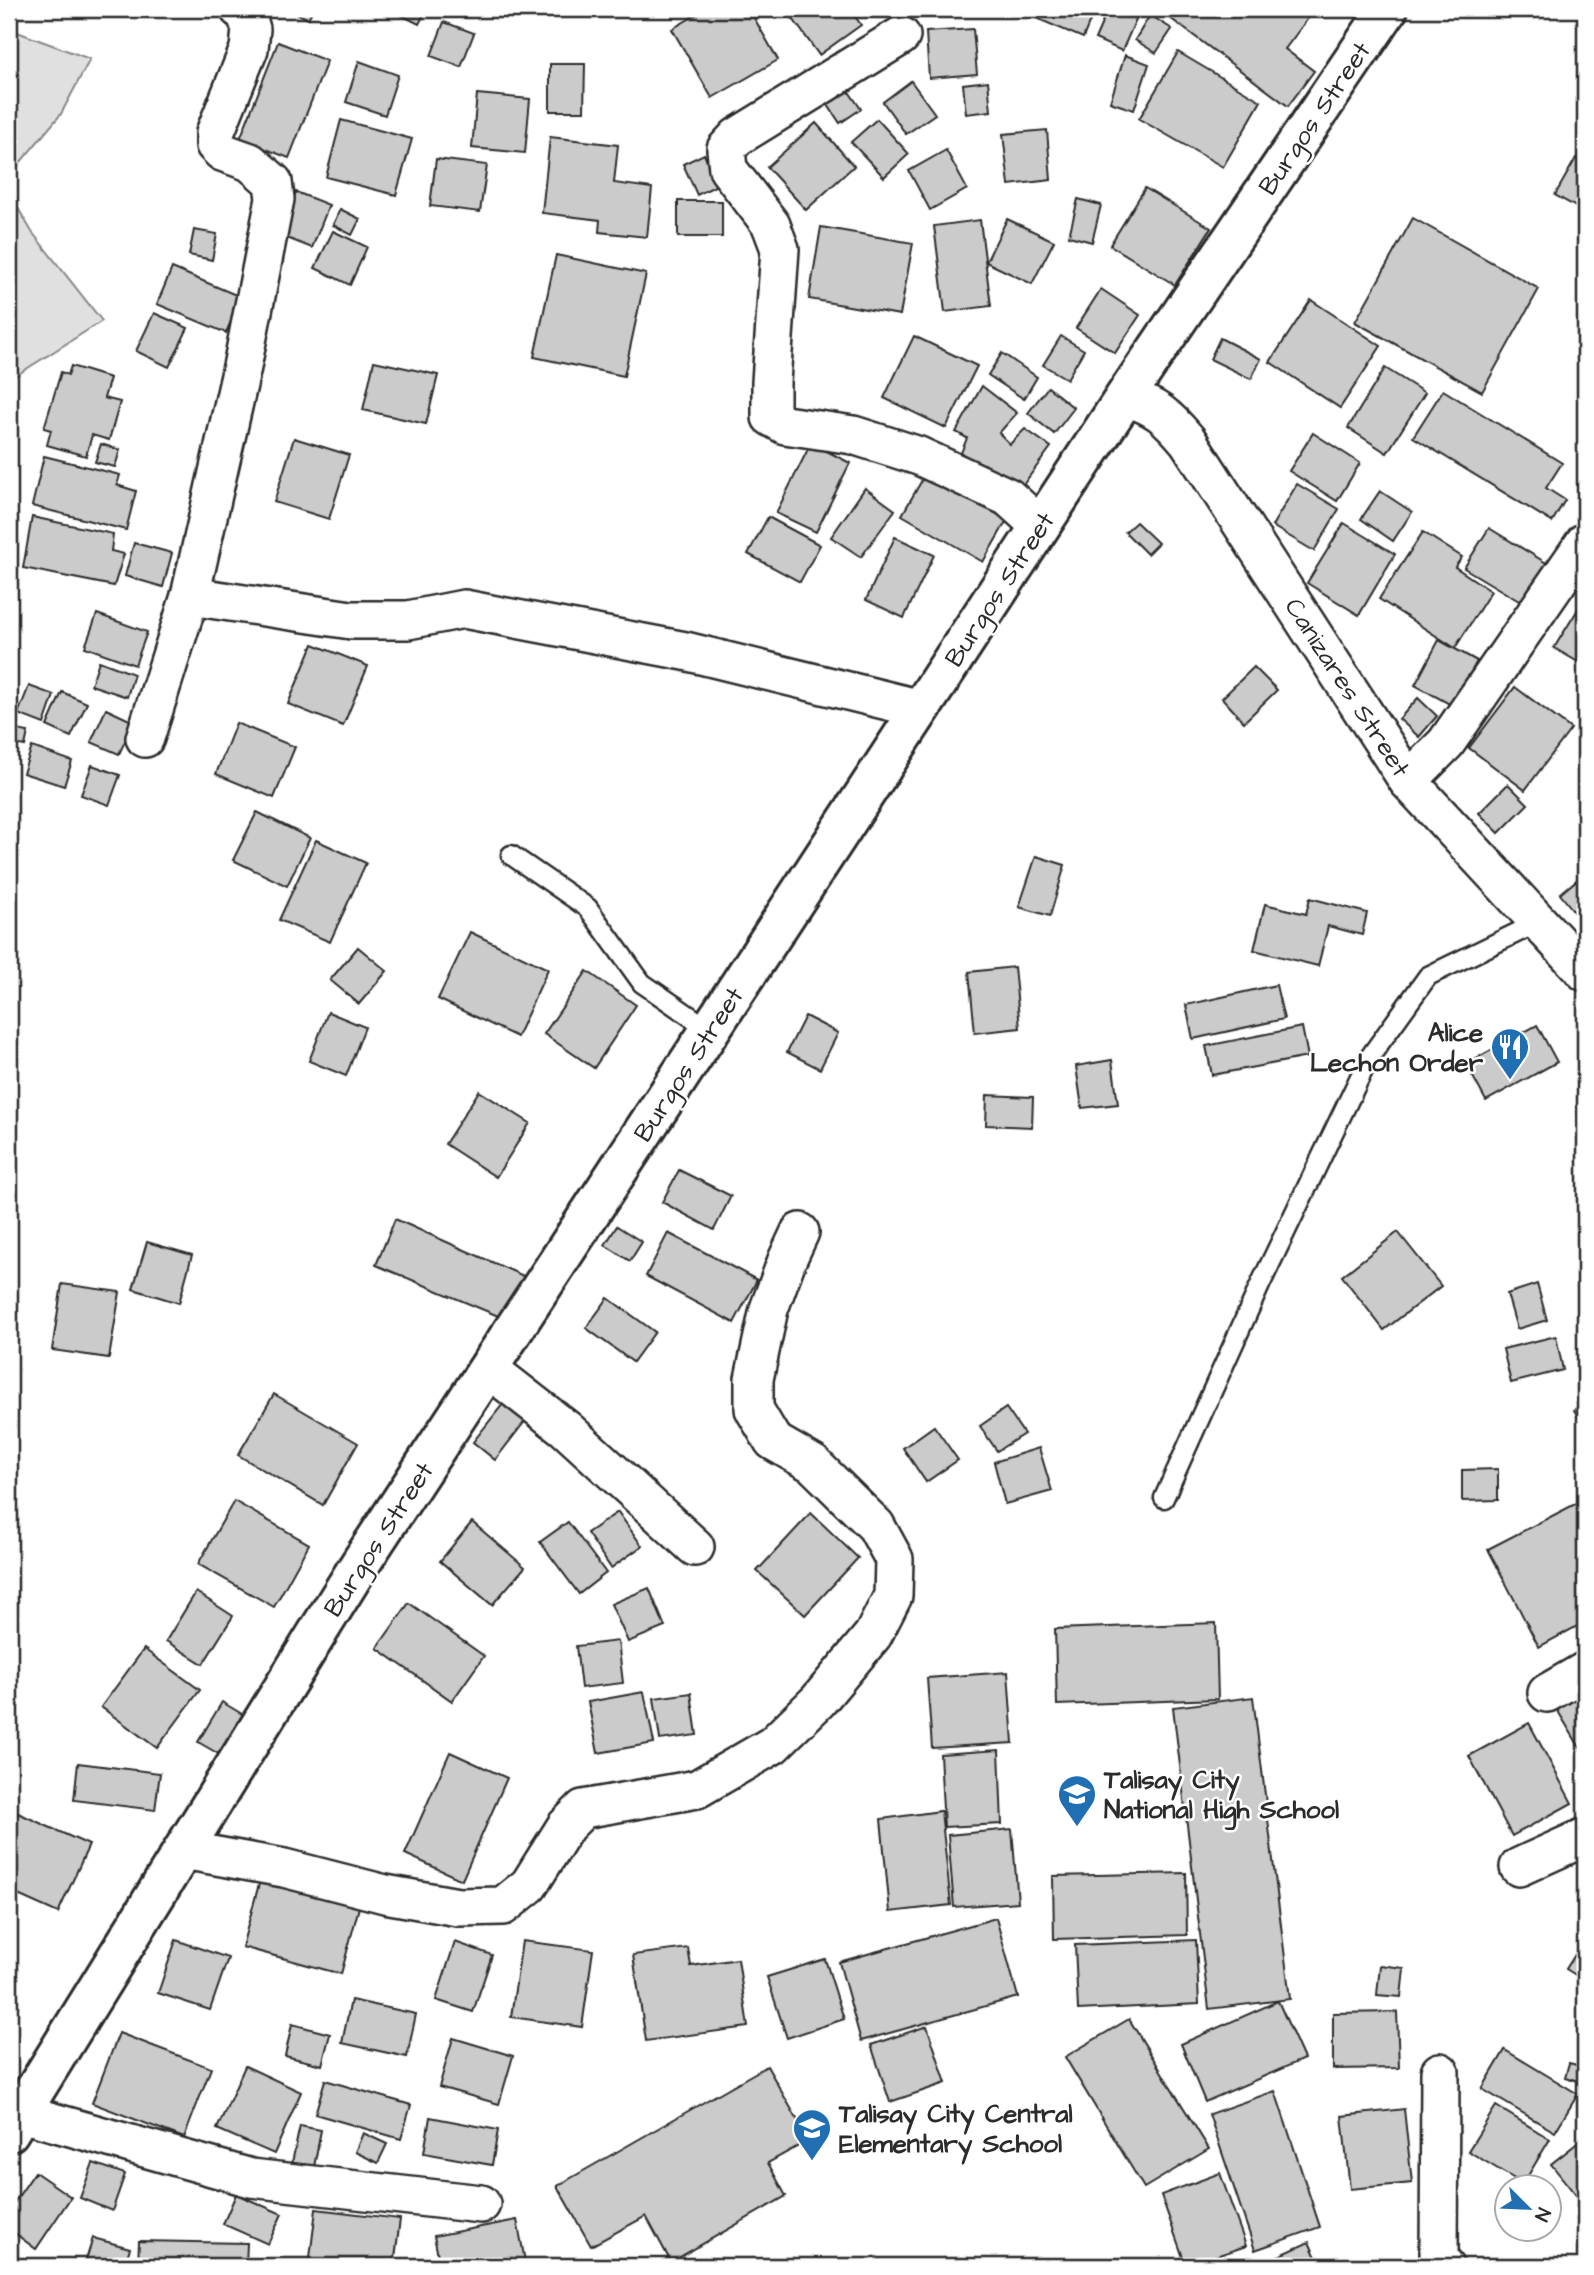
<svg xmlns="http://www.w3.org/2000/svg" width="1594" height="2275" font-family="'Architects Daughter',sans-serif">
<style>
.green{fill:#e0e0e0;stroke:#868686;stroke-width:2}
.building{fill:#cbcbcb;stroke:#2b2b2b;stroke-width:2}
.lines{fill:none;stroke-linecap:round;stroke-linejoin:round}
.lane-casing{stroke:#2b2b2b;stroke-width:23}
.street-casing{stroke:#2b2b2b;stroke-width:42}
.secondary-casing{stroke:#2b2b2b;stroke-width:44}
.lane{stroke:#fff;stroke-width:18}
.street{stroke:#fff;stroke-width:37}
.secondary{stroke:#fff;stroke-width:38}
.labels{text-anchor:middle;stroke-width:5;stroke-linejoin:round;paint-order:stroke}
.street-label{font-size:26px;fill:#2b2b2b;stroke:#fff}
.poi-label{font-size:26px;font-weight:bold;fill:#2b2b2b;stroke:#fff;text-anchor:start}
</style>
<rect width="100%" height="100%" fill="#fff"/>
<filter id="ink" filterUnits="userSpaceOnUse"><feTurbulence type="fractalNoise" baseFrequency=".0143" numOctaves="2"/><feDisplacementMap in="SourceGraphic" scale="14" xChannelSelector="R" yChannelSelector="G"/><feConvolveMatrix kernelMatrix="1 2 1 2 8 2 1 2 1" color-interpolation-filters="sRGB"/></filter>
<g filter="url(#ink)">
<g class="green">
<path d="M9,29L90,59L61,114L9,176Z"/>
<path d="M9,193L32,232L102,321L9,380Z"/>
</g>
<g class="building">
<path d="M288,9H313L308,19Z"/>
<path d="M389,9H427L419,24Z"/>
<path d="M706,9H749L778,60L712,98L672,29Z"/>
<path d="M786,9H850L861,25L819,55Z"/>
<path d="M1040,9H1095L1083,38L1036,18Z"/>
<path d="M1108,9L1140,10L1122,51L1095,39Z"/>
<path d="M1158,9H1315L1285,49L1314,71L1288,106Z"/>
<path d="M1150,15L1172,29L1156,53L1135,40Z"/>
<path d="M444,22L474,33L461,67L431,56Z"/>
<path d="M973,29L977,74L929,78L926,32Z"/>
<path d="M278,42L327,61L289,158L240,139Z"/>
<path d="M1178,52L1261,101L1223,167L1139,119Z"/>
<path d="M1125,55L1149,64L1134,110L1110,102Z"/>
<path d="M359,61L398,75L385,115L346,102Z"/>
<path d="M550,64H585L584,111H550Z"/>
<path d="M911,81L935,114L906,134L883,102Z"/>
<path d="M988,81L991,111L966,114L963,84Z"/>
<path d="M845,86L861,109L840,123L824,99Z"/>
<path d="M477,94L530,99L525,153L472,148Z"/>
<path d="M877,119L909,154L884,177L851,142Z"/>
<path d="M341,120L412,139L396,195L326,177Z"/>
<path d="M816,123L854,166L806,210L767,167Z"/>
<path d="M1047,130L1051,180L1009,185L1003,134Z"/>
<path d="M550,137L618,145L614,183L652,188L647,237L599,232L600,220L542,213Z"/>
<path d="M946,150L967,189L930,210L909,171Z"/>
<path d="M704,154L717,185L697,195L683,164Z"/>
<path d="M1576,158L1585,163V212L1555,195Z"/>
<path d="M436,159L487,165L480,212L430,206Z"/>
<path d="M1145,188L1211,228L1175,285L1110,245Z"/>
<path d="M296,192L329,205L312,248L279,235Z"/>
<path d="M1078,199L1101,205L1092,242L1069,236Z"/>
<rect x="678" y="201" width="44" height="36"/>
<path d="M340,209L360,219L352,235L333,225Z"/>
<path d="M1413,218L1539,289L1482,392L1355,322Z"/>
<path d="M1007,219L1054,241L1032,284L986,262Z"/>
<path d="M980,220L991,306L945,312L934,226Z"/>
<path d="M821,227L913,243L900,315L809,299Z"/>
<path d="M194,230L217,234L212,260L189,255Z"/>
<path d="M333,231L367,247L350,285L315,268Z"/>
<path d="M556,255L646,274L624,376L534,357Z"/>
<path d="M172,268L241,297L226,333L157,304Z"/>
<path d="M1101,289L1140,315L1115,353L1076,328Z"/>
<path d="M1311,300L1381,346L1340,408L1270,362Z"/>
<path d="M154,313L188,328L169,367L136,351Z"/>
<path d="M914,336L977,366L946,428L884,398Z"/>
<path d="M1061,336L1084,350L1067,379L1043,365Z"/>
<path d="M1220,338L1261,359L1251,379L1210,359Z"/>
<path d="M1002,353L1037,377L1024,399L988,375Z"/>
<path d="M374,361L438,375L426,424L363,410Z"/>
<path d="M71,366L110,378L104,398L120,402L109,440L92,435L86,456L47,445L51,430L44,428L61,372L68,375Z"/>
<path d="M1385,368L1425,393L1387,453L1348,428Z"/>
<path d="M982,386L1017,413L999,433L1010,444L1025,429L1051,447L1020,489L961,453L967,438L956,432Z"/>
<path d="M1048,387L1074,408L1054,434L1028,413Z"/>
<path d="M1443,390L1562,463L1546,488L1565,500L1552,522L1413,437Z"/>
<path d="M1313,433L1360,463L1337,501L1289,471Z"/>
<path d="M294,438L349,455L329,519L274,502Z"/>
<path d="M811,443L850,463L816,532L776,513Z"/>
<path d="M101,444L120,450L115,467L95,462Z"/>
<path d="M44,456L120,475L117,485L136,491L126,530L32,506Z"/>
<path d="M926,473L1007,520L983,562L902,515Z"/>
<path d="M1297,484L1339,509L1314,551L1272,526Z"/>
<path d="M865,488L895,510L861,557L831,537Z"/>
<path d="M1380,491L1412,512L1393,541L1361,519Z"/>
<path d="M32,517L113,534L111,551L124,554L114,586L23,568Z"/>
<path d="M768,517L820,545L800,582L748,554Z"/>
<path d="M1136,522L1158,543L1147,554L1125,532Z"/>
<path d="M1344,523L1395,554L1359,615L1307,583Z"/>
<path d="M1489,528L1548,564L1524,604L1464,568Z"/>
<path d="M1423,532L1462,557L1455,567L1491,591L1455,648L1379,599Z"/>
<path d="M895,537L934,555L904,618L866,600Z"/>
<path d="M134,543L172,553L163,587L125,576Z"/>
<path d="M1585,598V666L1554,648Z"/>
<path d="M97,614L147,632L135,665L85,647Z"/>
<path d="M1439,640L1477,661L1453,706L1415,685Z"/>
<path d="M313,644L368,666L343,726L288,704Z"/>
<path d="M99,661L134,674L127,697L91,685Z"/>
<path d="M1254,667L1277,690L1244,722L1222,698Z"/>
<path d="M29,686L54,695L44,724L18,714Z"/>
<path d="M1515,687L1571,729L1525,790L1469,748Z"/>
<path d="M62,692L87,703L71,737L47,726Z"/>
<path d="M1418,698L1437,716L1419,737L1399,719Z"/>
<path d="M106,709L134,722L119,754L91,742Z"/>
<path d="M236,723L295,747L274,798L216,774Z"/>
<path d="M11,729L28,732L25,746L9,743Z"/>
<path d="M32,747L72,761L64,786L23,773Z"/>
<path d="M92,765L120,775L109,805L81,795Z"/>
<path d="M1508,784L1528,804L1499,833L1479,813Z"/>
<path d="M257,812L310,838L287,886L233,860Z"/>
<path d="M316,840L366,863L330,942L279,920Z"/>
<path d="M1036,856L1065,865L1050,916L1019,907Z"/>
<path d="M1585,873V924H1584L1560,894Z"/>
<path d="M1310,898L1367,913L1362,935L1328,926L1318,966L1254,950L1265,904L1306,914Z"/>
<path d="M470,932L548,969L517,1037L438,999Z"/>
<path d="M358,947L387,971L359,1004L330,980Z"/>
<path d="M1014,967L1020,1028L975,1033L969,972Z"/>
<path d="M587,971L636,1005L594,1068L544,1034Z"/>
<path d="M1276,985L1284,1019L1193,1039L1186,1005Z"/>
<path d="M328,1012L365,1027L346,1076L309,1061Z"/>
<path d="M805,1016L838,1033L820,1069L787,1052Z"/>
<path d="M1537,1025L1557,1062L1486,1101L1466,1064Z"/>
<path d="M1302,1027L1308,1057L1212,1075L1206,1046Z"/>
<path d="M1112,1060L1118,1104L1082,1108L1076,1066Z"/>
<path d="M479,1091L530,1123L496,1177L445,1144Z"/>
<path d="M987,1095L1033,1097L1032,1127L986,1125Z"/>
<path d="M679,1170L731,1196L714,1230L662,1202Z"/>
<path d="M395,1219L528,1278L503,1318L376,1265Z"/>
<path d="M617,1226L642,1242L630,1261L605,1245Z"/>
<path d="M1398,1232L1441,1286L1384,1330L1342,1276Z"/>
<path d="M668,1233L757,1280L734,1323L646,1276Z"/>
<path d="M147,1242L192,1255L179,1303L133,1289Z"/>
<path d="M62,1284L120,1292L109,1358L52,1350Z"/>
<path d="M1537,1284L1547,1320L1517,1329L1507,1294Z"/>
<path d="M608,1298L655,1332L633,1362L586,1328Z"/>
<path d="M1556,1336L1563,1370L1511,1383L1503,1349Z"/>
<path d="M274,1394L358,1443L323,1505L238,1455Z"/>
<path d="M507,1399L529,1416L495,1460L473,1442Z"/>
<path d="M1585,1402V1427L1574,1410Z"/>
<path d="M1006,1408L1024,1434L997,1451L980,1426Z"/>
<path d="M934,1426L958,1460L926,1482L903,1448Z"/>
<path d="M1039,1448L1052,1491L1005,1504L994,1462Z"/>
<path d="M1498,1469V1500L1462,1501V1470Z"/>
<path d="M1585,1499V1622L1539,1647L1488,1549Z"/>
<path d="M234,1501L309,1544L274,1607L198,1564Z"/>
<path d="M618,1512L642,1546L611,1568L587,1533Z"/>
<path d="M811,1513L858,1558L805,1615L757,1571Z"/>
<path d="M472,1522L525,1567L492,1605L440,1561Z"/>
<path d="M568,1522L606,1573L579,1594L540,1542Z"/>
<path d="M649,1588L665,1627L628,1642L611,1604Z"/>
<path d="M196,1592L233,1616L203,1664L166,1641Z"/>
<path d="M409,1603L484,1656L452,1701L377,1648Z"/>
<path d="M1216,1623L1218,1699L1057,1705L1055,1629Z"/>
<path d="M618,1641L623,1683L581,1688L576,1646Z"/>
<path d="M144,1649L200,1690L157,1748L101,1707Z"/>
<path d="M1008,1672L1013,1743L932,1748L927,1678Z"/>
<path d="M1585,1683V1756L1553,1703Z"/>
<path d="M644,1692L654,1743L598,1753L588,1702Z"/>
<path d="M691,1693L697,1735L660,1740L654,1698Z"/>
<path d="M1253,1697L1290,1999L1209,2009L1173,1707Z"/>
<path d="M222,1702L247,1717L224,1757L198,1742Z"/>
<path d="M1529,1723L1572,1803L1512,1836L1469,1756Z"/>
<path d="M999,1750L1002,1824L944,1827L940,1754Z"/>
<path d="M450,1752L507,1778L462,1880L405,1854Z"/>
<path d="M78,1763L160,1773L155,1810L74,1800Z"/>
<path d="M9,1809L89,1845L58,1913L9,1891V1873L19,1850L9,1845Z"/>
<path d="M941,1811L951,1905L890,1912L881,1819Z"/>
<path d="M1012,1829L1018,1902L954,1907L948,1835Z"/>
<path d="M263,1869L362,1896L341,1974L242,1947Z"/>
<path d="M1186,1873L1187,1935L1054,1939L1053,1876Z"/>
<path d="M996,1918L1018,1997L861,2041L839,1962Z"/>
<path d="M1585,1939V1981L1566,1969Z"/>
<path d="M176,1940L228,1958L210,2010L158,1993Z"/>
<path d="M1196,1940L1199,2004L1078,2010L1075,1945Z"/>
<path d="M522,1941L593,1950L582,2027L511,2017Z"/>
<path d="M455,1942L492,1955L473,2012L436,2000Z"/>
<path d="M688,1948L691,1966L738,1959L748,2027L646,2041L633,1955Z"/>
<path d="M825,1959L844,2019L787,2038L767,1977Z"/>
<path d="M1380,1965L1404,1968L1401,1997L1377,1995Z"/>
<path d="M351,2000L416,2014L407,2057L342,2043Z"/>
<path d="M1278,2001L1304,2059L1205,2102L1181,2044Z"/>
<path d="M1397,2012L1399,2068L1333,2069V2013Z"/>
<path d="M1129,2019L1209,2149L1144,2188L1065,2057Z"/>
<path d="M292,2024L330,2034L322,2065L285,2056Z"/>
<path d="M927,2026L946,2083L890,2102L871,2045Z"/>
<path d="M119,2033L211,2068L184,2138L92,2103Z"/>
<path d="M453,2038L513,2056L499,2104L439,2087Z"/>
<path d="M1505,2050L1578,2094L1555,2132L1482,2089Z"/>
<path d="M1569,2063L1585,2067V2083L1565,2077Z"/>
<path d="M245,2066L301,2092L274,2154L217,2129Z"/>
<path d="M767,2066L809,2140L768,2163L786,2196L671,2262L646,2216L591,2246L557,2186Z"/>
<path d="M325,2080L411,2105L401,2139L315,2114Z"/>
<path d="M1275,2091L1320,2227L1255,2250L1209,2114Z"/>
<path d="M1496,2106L1550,2139L1523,2184L1468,2151Z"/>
<path d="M1404,2109L1412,2183L1350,2189L1342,2116Z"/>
<path d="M430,2117L498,2130L492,2165L424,2153Z"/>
<path d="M300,2126L321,2130L313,2172L291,2167Z"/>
<path d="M363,2133L387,2144L378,2163L355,2152Z"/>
<path d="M1585,2137V2203L1583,2204L1551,2164Z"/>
<path d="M93,2163L125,2174L112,2211L80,2198Z"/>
<path d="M35,2172L71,2197L36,2249L9,2229V2210Z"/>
<path d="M1220,2173L1246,2246L1186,2266L1161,2195Z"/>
<path d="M236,2194L282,2214L268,2244L223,2224Z"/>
<path d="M316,2209L400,2219L394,2266H309Z"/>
<path d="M517,2220L526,2266H440L434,2236Z"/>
<path d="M93,2238L130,2248L124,2266H108L86,2260Z"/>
<path d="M139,2241L247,2243L246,2266H138Z"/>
<path d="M1309,2242L1320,2266H1257Z"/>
</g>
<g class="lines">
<defs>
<g id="lane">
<path d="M511,855L588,908L642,983L710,1030"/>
<path d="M1164,1498L1261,1283L1369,1058L1428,976L1539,922"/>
</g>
<g id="street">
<path d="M901,36L737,137L726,149L728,169L771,225L780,249L771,382V417L785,425L853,435L919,456L1008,497L1040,526"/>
<path d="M1125,397C1156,406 1167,416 1188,441L1408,781L1585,972"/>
<path d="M190,596L351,620H408L464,609L685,651L921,709"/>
<path d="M145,738L190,596L242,367L275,199L273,182L250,162L222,152L215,145V133L249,49L251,29L245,12L239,9"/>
<path d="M1408,781L1446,743L1585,542"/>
<path d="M489,1369L566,1429L695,1547"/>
<path d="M1547,1693L1585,1671"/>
<path d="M183,1850L284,1868L385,1894L458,1907L503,1906L529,1885L566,1826L583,1809L697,1789L773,1745L818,1701L873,1635L893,1596L894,1559L876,1526L813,1464L773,1441L754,1409V1379L769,1309L787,1260L800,1232"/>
<path d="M1519,1867L1585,1837"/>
<path d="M1440,2072L1439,2258L1445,2266"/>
<path d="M9,2112L21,2113L251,2178L481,2204"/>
</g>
<path id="secondary" d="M9,2132L360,1564L1125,397L1388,9"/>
</defs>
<use href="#lane" class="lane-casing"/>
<use href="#street" class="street-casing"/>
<use href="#secondary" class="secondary-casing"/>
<use href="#lane" class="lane"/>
<use href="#street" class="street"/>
<use href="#secondary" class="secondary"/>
</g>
</g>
<defs>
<symbol id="restaurant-pin" viewBox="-11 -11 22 30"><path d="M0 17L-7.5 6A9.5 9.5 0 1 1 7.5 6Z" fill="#1f6fb2" stroke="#fff"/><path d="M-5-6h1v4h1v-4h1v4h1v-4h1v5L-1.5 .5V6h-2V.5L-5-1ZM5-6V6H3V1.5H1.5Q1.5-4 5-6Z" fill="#fff"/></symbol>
<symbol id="school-pin" viewBox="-11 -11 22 30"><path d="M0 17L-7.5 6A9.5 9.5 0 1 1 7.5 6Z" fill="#1f6fb2" stroke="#fff"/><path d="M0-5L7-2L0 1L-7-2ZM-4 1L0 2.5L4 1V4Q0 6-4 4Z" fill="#fff"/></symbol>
</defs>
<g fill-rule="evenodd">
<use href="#restaurant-pin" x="1488" y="1025" width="44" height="60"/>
<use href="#school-pin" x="1055" y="1772" width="44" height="60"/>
<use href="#school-pin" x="790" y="2106" width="44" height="60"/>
</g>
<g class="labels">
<g class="street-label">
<text transform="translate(1314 118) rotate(-56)" y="9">Burgos Street</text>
<text transform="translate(999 589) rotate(-57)" y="9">Burgos Street</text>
<text transform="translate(1348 687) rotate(57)" y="9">Canizares Street</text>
<text transform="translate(688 1064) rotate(-57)" y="9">Burgos Street</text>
<text transform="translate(378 1539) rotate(-57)" y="9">Burgos Street</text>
</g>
<g class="poi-label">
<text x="1483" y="1041" text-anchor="end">Alice<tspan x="1483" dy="30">Lechon Order</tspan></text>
<text x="1104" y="1788">Talisay City<tspan x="1104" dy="30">National High School</tspan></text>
<text x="839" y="2122">Talisay City Central<tspan x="839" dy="30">Elementary School</tspan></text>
</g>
</g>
<rect width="1594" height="2275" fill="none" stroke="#fff" stroke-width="35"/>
<rect x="18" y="18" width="1559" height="2240" fill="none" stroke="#2b2b2b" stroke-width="2.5" filter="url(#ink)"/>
<g transform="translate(1528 2208) rotate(114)"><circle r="33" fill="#ffffff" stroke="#aaaaaa" stroke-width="2"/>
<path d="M0-5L12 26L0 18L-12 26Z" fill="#1f6fb2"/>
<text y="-10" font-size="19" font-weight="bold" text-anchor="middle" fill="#2b2b2b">N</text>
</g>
</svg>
